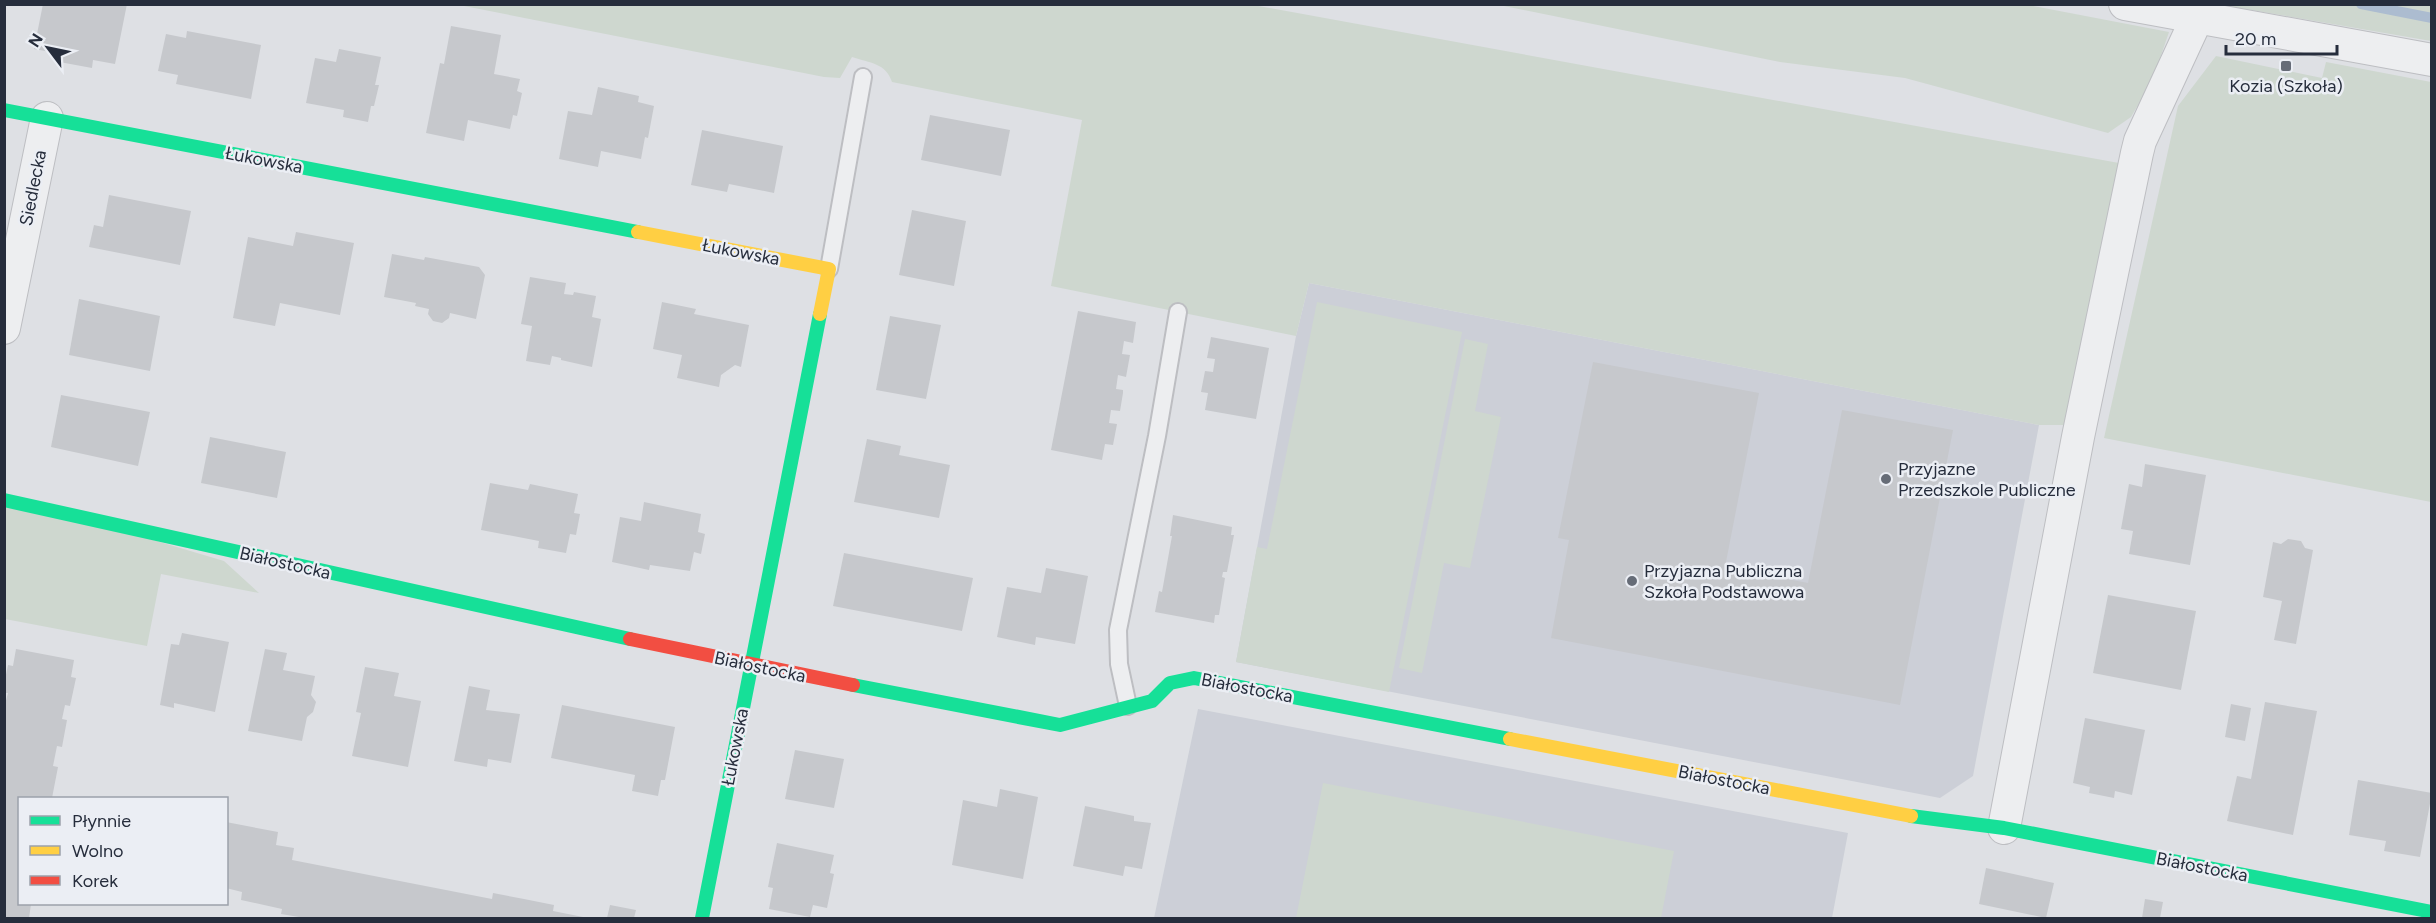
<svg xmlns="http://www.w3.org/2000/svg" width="2436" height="923" font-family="Figtree,sans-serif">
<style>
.built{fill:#cccfd7}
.green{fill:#ced7cf}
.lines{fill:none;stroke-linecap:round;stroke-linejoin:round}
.stream{stroke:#acbcd0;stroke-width:10}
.building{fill:#c6c8cc}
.lane-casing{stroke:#bdbec2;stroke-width:20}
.street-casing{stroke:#bdbec2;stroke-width:34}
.lane{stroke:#edeef0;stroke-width:16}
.street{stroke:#edeef0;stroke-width:32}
.fast{stroke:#16e098;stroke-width:14}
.slow{stroke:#ffcf43;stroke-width:14}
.jam{stroke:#f24e42;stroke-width:14}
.poi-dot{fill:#666c77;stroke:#ebeef4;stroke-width:2}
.labels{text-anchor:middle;stroke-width:5;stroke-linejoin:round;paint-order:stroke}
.poi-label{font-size:18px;fill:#262d3c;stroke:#ebeef4;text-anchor:start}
.street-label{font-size:18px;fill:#262d3c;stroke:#ebeef4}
</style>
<rect width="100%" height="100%" fill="#dee0e4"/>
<g class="built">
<path d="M1309,283L2039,425L1973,776L1940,798L1236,662L1296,336Z"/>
<path d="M1198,709L1848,833L1832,918H1154Z"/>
</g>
<g class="green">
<path d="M2023,4L2169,32L2153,79L2131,117L2108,133L1905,78L1780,62L1499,5Z"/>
<path d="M459,5H1253L2119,163L2065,425H2039L1309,283L1296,336L1051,286L1082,120L892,82C886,63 870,63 852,57L840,78L824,77Z"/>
<path d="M2222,5H2431V41Z"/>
<path d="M2216,56L2322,78L2326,62L2431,82V502L2104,438L2178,106Z"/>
<path d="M1317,302L1462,332L1389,692L1236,662L1257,547L1267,549Z"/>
<path d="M1465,339L1488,344L1475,411L1501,417L1470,568L1444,563L1422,673L1399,668Z"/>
<path d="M5,496L224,561L259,593L161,574L147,646L5,619Z"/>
<path d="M1323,783L1674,851L1661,918H1296Z"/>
</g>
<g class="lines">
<path class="stream" d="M2361,4L2432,18"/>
</g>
<g class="building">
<path d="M43,4H127L115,64L93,60L92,68L54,61L56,53L34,49Z"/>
<path d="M451,26L501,35L494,74L520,79L517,91L522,93L517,116L513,115L510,129L468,120L464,141L426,133L440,63L444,64Z"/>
<path d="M187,31L261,45L251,99L176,84L178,75L158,71L166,34L186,38Z"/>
<path d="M339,49L381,57L375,85H379L374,106H371L368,122L343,117L344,110L306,103L315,58L336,62Z"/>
<path d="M598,87L639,96L638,102L654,106L648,138L645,137L641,159L601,151L598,167L559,159L568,111L592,115Z"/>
<path d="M930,115L1010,130L1001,176L921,160Z"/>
<path d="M702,130L783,146L774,193L729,184L727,192L691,185Z"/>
<path d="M109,195L191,211L180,265L89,247L94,225L103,227Z"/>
<path d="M912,210L966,221L954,286L899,275Z"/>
<path d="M296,232L354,243L340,315L280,303L275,326L233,318L248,237L293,246Z"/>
<path d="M392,254L424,260L425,257L479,267L485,275L476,319L450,313L449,318L442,323L433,321L428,314L429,309L415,306L416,303L384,297Z"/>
<path d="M530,277L566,283L564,294L573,295L574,292L596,296L592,317L601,319L592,367L561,360V358L552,356L550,365L526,361L532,326L521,324Z"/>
<path d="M79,299L160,316L150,371L69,355Z"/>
<path d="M662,302L696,309L694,314L749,325L741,367L735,365L721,375L719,387L677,378L682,355L653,349Z"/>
<path d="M1078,311L1136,322L1133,343L1124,341L1122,354L1130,355L1126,377L1118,375L1116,389L1123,390V393L1120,411L1111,410L1109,423L1117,424L1113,445L1105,444L1102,460L1051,450Z"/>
<path d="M890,316L941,325L926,399L876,390Z"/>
<path d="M1211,337L1269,348L1256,419L1205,410L1208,393L1201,392L1205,371L1213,372L1215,359L1207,358Z"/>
<path d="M1593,362L1759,393L1725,567L1808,583L1842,410L1953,430L1900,705L1551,638L1569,540L1558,538Z"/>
<path d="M61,395L150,412L138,466L51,447Z"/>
<path d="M210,437L286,452L277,498L201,483Z"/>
<path d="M867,439L901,446L899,455L950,465L939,518L854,502Z"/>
<path d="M2145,464L2206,475L2190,565L2129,554L2133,531L2121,529L2129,484L2142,487Z"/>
<path d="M490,483L528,490L530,484L578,494L574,513L580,514L576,535L570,534L566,553L538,548L539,541L481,530Z"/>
<path d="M644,502L701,514L698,532L705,534L701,554L694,552L690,571L650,565L649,570L612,562L620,517L641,521Z"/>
<path d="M1173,515L1232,527L1231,535H1234L1227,572H1223L1222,577L1225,578L1219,615H1215L1214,623L1155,612L1159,591L1162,592L1172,536H1170Z"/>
<path d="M2288,539L2301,541L2305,548L2313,550L2296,644L2274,640L2282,601L2263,597L2273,542L2281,544Z"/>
<path d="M844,553L973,578L962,631L833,606Z"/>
<path d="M1046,568L1088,576L1075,644L1036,637L1035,645L997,637L1007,587L1041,593Z"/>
<path d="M2108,595L2196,611L2181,690L2093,673Z"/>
<path d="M182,633L229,642L215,712L174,703V708L160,705L171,644L179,645Z"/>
<path d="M16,649L74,660L71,677L76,678L70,706L65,705L62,719L67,720L62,747L57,746L53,766L58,767L52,798H20V904H31L29,918H4V708L8,693H4V684L8,665L13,666Z"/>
<path d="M265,649L287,653L283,670L315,676L311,695L316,702L313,712L307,717L302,741L248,731Z"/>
<path d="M365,667L399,673L394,696L421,701L408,767L352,756L361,713L356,712Z"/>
<path d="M469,686L490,690L486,710L520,714L511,763L488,759L487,767L454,761Z"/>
<path d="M2265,702L2317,711L2293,835L2227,821L2237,776L2251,779Z"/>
<path d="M2231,704L2251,708L2245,741L2225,737Z"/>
<path d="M562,705L675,727L665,780H661L658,796L632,791L635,775L551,758Z"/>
<path d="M2085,718L2145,730L2132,795L2115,791L2114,798L2089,793L2090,787L2073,783Z"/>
<path d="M795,750L844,759L834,808L785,799Z"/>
<path d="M2358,780L2432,793L2420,857L2384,851L2386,841L2349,835Z"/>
<path d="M1000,789L1038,797L1023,879L952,865L963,800L997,807Z"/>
<path d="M1085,806L1134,816V821L1151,823L1142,869L1125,866L1123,876L1073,866Z"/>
<path d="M226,822L278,832L276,845L294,848L292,860L492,899L493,893L524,899L554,905L553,911L588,918H305L281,914L282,909L241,900L242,892L226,888Z"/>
<path d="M777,843L834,855L830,873L834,874L827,908L813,905L810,917L769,909L773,888L768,887Z"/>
<path d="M1986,868L2054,883L2046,918L1979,904Z"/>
<path d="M2145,899L2163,902L2160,918H2142Z"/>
<path d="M610,905L636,910L634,918H607Z"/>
</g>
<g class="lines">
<defs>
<g id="lane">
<path d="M829,269L863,77"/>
<path d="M1128,706L1119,664L1118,630L1157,436L1178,312"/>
</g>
<g id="street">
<path d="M2125,4L2432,60"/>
<path d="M4,328L47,118"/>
<path d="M2004,828L2078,437L2137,153L2140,141L2197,18"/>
</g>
</defs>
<use href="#lane" class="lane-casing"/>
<use href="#street" class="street-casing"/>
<use href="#lane" class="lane"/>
<use href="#street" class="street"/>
<g class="fast">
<path d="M4,110L638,232"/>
<path d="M4,500L630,639"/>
<path d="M853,685L1060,725L1152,701L1170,683L1194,678L1510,739"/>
<path d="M1911,816L2004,828L2432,912"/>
<path d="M702,918L820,314"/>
</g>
<g class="slow">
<path d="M638,232L829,269L820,314"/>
<path d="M1510,739L1911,816"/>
</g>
<path class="jam" d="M630,639L853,685"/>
</g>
<g class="poi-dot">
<rect x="2280" y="60" width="12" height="12" rx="3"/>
<circle cx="1886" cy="479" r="6"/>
<circle cx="1632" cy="581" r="6"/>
</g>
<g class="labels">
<g class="poi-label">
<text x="2286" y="92" text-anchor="middle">Kozia (Szkoła)</text>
<text x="1898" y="475">Przyjazne<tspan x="1898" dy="21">Przedszkole Publiczne</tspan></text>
<text x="1644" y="577">Przyjazna Publiczna<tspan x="1644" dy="21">Szkoła Podstawowa</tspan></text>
</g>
<g class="street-label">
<text transform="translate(264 160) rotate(11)" y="6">Łukowska</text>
<text transform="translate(33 188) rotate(-79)" y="6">Siedlecka</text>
<text transform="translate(741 252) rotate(11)" y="6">Łukowska</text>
<text transform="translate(285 563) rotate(13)" y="6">Białostocka</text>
<text transform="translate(760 667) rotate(12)" y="6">Białostocka</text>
<text transform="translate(1247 688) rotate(11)" y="6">Białostocka</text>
<text transform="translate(735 747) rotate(-79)" y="6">Łukowska</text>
<text transform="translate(1724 780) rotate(11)" y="6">Białostocka</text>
<text transform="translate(2202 867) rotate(11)" y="6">Białostocka</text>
</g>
</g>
<rect width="2436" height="923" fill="none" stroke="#262d3c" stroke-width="12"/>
<rect x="18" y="797" width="210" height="108" fill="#ebeef4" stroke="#9ca1aa" stroke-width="1.5"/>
<rect x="30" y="816" width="30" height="9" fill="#16e098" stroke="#9ca1aa" stroke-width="1.5"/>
<text x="72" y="827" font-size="18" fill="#262d3c">Płynnie</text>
<rect x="30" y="846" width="30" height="9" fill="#ffcf43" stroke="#9ca1aa" stroke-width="1.5"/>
<text x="72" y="857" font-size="18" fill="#262d3c">Wolno</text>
<rect x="30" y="876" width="30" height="9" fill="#f24e42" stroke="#9ca1aa" stroke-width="1.5"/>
<text x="72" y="887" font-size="18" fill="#262d3c">Korek</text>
<g transform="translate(48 48) rotate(302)" stroke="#ebeef4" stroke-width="4.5" paint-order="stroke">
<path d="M0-4.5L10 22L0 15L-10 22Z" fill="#262d3c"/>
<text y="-9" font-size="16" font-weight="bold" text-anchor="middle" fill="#262d3c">N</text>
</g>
<path d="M2226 45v9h111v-9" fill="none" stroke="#262d3c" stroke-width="3"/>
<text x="2235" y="45" font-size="18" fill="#262d3c" stroke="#ebeef4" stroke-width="4.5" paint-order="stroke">20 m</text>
</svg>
